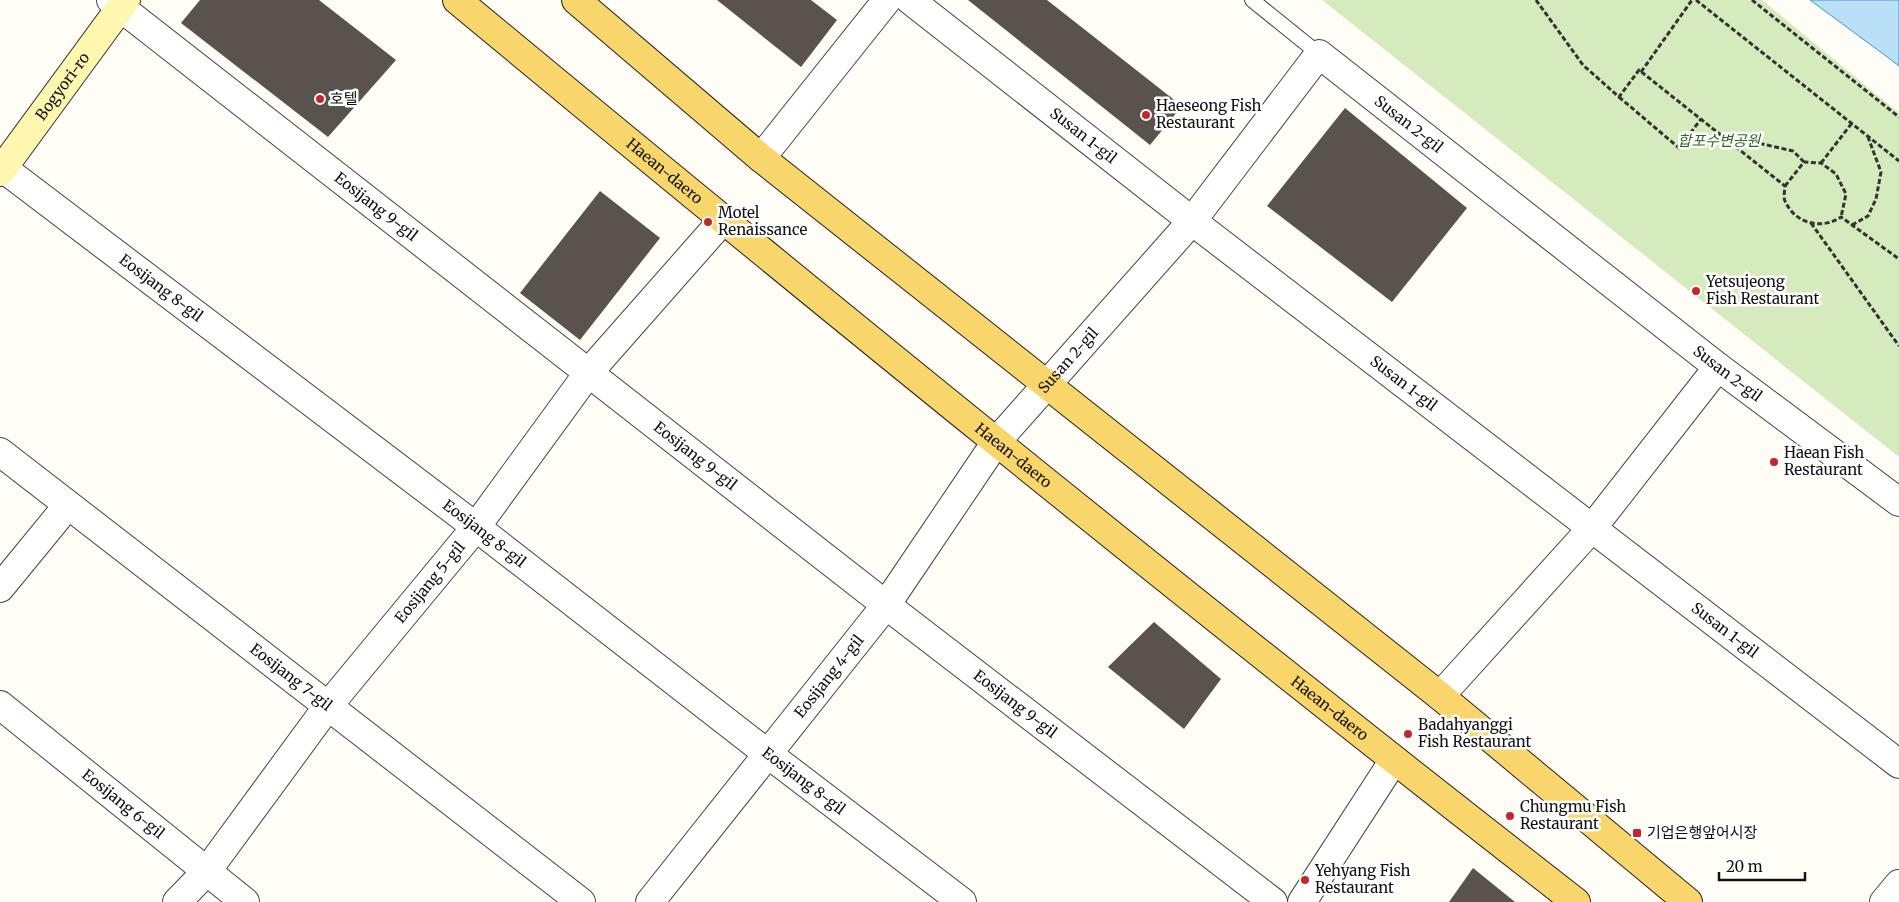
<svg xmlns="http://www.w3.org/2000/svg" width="1899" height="902" font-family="Merriweather,'Noto Sans KR',serif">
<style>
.green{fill:#d5ebbd}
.water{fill:#b9e0f7;stroke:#3f96cf}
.building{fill:#5a524d}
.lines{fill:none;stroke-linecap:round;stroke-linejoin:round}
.lane-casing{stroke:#444;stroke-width:16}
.street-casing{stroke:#444;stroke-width:30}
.secondary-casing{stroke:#333;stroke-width:30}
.primary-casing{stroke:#222;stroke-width:30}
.path{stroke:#333;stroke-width:3;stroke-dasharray:5 2.5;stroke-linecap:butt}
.lane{stroke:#fff;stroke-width:14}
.street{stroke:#fff;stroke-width:28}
.secondary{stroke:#fff6b0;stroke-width:28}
.primary{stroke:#f9d66b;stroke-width:28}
.poi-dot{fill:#c4262e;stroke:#fff;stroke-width:2}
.labels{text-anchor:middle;stroke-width:5;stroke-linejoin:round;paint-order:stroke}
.street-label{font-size:15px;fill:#111;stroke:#fff}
.poi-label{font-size:15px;fill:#111;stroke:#fff;text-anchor:start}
.park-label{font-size:15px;font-style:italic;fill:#2f6b1f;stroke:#fff}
</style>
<rect width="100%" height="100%" fill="#fffdf5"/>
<path class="green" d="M1322,0H1762L1899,113V457Z"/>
<path class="water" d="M1810,0H1899V66L1890,59Z"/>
<g class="building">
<path d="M200,0H319L396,60L328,137L181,23Z"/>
<path d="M717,0H811L837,20L801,67Z"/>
<path d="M968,0H1047L1182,106L1150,145Z"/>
<path d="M1345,108L1467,208L1392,302L1267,206Z"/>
<path d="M600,191L660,238L580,340L520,293Z"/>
<path d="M1154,622L1221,679L1184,729L1108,667Z"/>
<path d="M1473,868L1515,902H1449Z"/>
</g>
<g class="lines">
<defs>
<path id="lane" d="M1252,0L1319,54"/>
<g id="street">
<path id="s1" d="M111,0L886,605L1273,902"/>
<path id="s2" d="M910,0L1192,221L1899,764"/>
<path d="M761,158L887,0"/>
<path id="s3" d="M0,166L476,527L768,754L962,902"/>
<path id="s4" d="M0,452L581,902"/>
<path d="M0,588L68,505"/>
<path d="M1440,696L1593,527L1718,367"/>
<path id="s5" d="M0,705L245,902"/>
<path id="s6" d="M177,902L207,871L328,706L476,527L589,372L723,220"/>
<path id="s7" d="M650,902L886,605L996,442L1192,221L1319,54L1718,367L1899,502"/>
<path d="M1302,902L1394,760"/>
<path d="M1884,902L1899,884"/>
</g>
<g id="secondary">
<path id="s8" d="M0,172L126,0"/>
</g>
<g id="primary">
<path id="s9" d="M457,0C826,306 1198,608 1576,902"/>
<path d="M576,0L761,158L1440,696L1688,902"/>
</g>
</defs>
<use href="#lane" class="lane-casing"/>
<use href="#street" class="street-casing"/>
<use href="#secondary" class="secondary-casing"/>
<use href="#primary" class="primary-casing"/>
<g class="path">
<path d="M1536,0L1583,65L1619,97L1639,70L1785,186C1785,190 1783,197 1785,201C1795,224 1822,230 1841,217L1899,259"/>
<path d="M1696,0L1899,161"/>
<path d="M1752,0L1899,117"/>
<path d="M1641,72L1692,0"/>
<path d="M1619,97L1679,148L1701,119"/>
<path d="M1723,135L1793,151L1804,162"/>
<path d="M1821,163L1852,123"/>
<path d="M1785,186L1804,162L1821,163L1836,174L1846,194L1841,217"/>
<path d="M1811,223L1899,346"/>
<path d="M1852,225L1868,216L1876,199L1881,172L1868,137"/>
</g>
<use href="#lane" class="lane"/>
<use href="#street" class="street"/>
<use href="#secondary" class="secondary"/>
<use href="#primary" class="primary"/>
</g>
<g class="poi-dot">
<circle cx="320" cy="99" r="5"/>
<circle cx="1146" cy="115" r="5"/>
<circle cx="708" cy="222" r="5"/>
<circle cx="1696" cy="291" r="5"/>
<circle cx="1774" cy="462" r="5"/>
<circle cx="1408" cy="734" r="5"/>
<circle cx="1510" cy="816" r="5"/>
<rect x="1632" y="828" width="10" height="10" rx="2.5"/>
<circle cx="1305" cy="880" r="5"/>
</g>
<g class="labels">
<g class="street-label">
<text dy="5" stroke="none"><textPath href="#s8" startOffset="106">Bogyori-ro</textPath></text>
<text dy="5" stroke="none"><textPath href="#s7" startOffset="1195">Susan 2-gil</textPath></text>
<text dy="5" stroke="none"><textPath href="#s2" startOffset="220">Susan 1-gil</textPath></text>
<text dy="5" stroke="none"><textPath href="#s9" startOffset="269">Haean-daero</textPath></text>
<text dy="5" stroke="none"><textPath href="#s1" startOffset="336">Eosijang 9-gil</textPath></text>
<text dy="5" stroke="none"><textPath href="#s3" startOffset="202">Eosijang 8-gil</textPath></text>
<text dy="5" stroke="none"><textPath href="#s7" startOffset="685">Susan 2-gil</textPath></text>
<text dy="5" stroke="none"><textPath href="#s7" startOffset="1600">Susan 2-gil</textPath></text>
<text dy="5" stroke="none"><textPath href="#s2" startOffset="625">Susan 1-gil</textPath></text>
<text dy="5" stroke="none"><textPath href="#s9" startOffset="719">Haean-daero</textPath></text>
<text dy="5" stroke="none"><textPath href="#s1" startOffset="741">Eosijang 9-gil</textPath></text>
<text dy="5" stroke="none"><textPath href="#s3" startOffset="608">Eosijang 8-gil</textPath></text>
<text dy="5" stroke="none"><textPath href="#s6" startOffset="408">Eosijang 5-gil</textPath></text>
<text dy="5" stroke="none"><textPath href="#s2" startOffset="1030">Susan 1-gil</textPath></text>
<text dy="5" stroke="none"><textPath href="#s4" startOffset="368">Eosijang 7-gil</textPath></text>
<text dy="5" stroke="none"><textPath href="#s7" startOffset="288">Eosijang 4-gil</textPath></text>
<text dy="5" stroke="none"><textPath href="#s1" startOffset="1146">Eosijang 9-gil</textPath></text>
<text dy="5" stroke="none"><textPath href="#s9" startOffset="1124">Haean-daero</textPath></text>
<text dy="5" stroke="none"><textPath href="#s3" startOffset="1012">Eosijang 8-gil</textPath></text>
<text dy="5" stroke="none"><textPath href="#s5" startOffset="158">Eosijang 6-gil</textPath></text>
</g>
<g class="poi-label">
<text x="330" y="104">호텔</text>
<text x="1156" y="111">Haeseong Fish<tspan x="1156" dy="17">Restaurant</tspan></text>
<text x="718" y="218">Motel<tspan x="718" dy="17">Renaissance</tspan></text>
<text x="1706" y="287">Yetsujeong<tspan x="1706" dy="17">Fish Restaurant</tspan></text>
<text x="1784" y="458">Haean Fish<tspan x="1784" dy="17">Restaurant</tspan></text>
<text x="1418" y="730">Badahyanggi<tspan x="1418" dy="17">Fish Restaurant</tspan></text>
<text x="1520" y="812">Chungmu Fish<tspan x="1520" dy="17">Restaurant</tspan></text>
<text x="1647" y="838">기업은행앞어시장</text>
<text x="1315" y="876">Yehyang Fish<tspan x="1315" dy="17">Restaurant</tspan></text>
</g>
<g class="park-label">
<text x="1719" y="146">합포수변공원</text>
</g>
</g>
<path d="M1719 872v8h86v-8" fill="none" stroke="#111111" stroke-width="2.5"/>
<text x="1726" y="872" font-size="15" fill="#111111" stroke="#ffffff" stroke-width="4" paint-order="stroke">20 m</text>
</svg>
